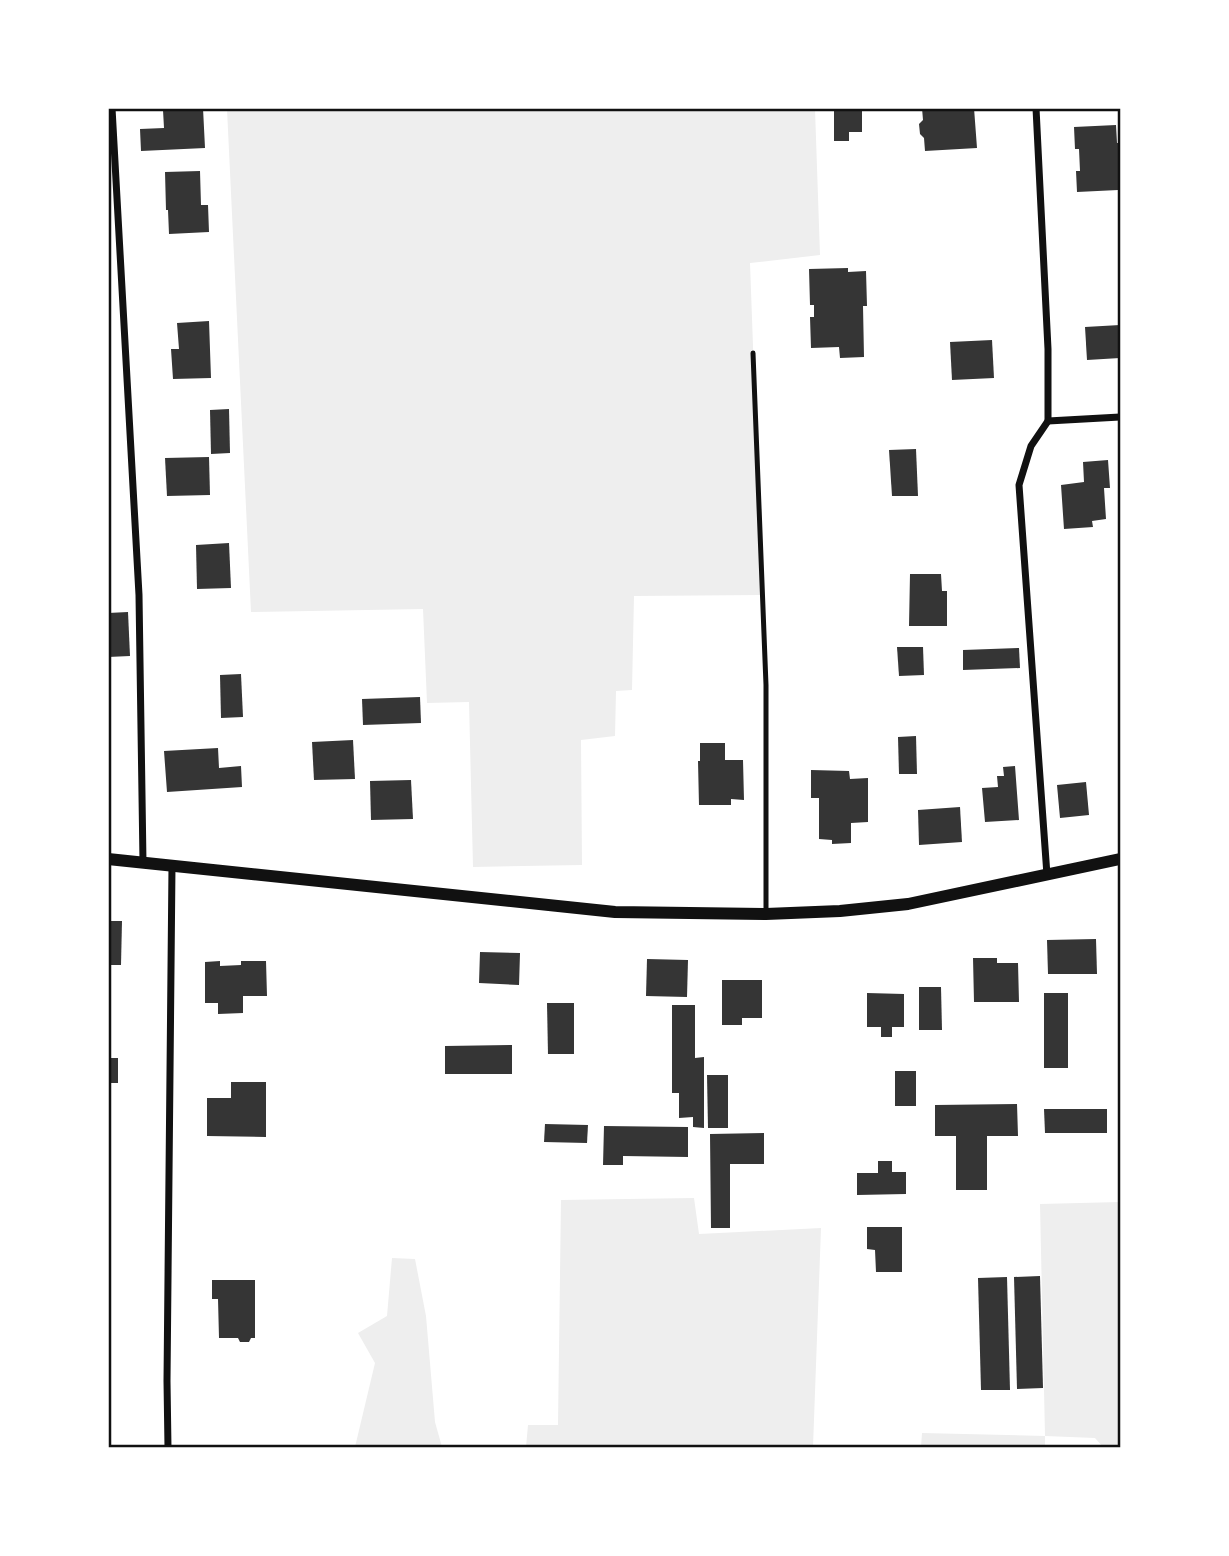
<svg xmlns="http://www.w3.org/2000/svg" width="1229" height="1556" font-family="'DejaVu Sans',sans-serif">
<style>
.green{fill:#eee}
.building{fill:#353535}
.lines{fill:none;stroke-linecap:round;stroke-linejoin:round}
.service{stroke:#111;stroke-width:5}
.minor{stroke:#111;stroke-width:7}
.tertiary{stroke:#111;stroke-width:12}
.neatline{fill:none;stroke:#111;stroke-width:2.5}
</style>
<rect width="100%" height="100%" fill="#fff"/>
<g class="green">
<path d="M227,109H815L820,255L750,263L762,595L634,596L632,690L616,691L615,736L581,740L582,865L473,867L469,702L427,703L423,609L251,612Z"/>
<path d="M694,1198L699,1234L821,1228L813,1447H526L528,1425H558L561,1200Z"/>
<path d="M1120,1202V1447H1103L1095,1438L1045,1436V1447H921L922,1433L1045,1436L1040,1204Z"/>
<path d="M392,1258L415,1259L426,1316L435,1422L442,1447H355L375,1363L358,1333L387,1316Z"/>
</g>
<g class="building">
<path d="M203,108L205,148L141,151L140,129L164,128L163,110Z"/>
<path d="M834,108H862V132H849V141H834Z"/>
<path d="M922,108H974L977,148L925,151L924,138L920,134L919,124L923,120Z"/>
<path d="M1116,125L1117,143H1120V172H1118V190L1077,192L1076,171H1080L1079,149H1075L1074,127Z"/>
<path d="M200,171L201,205H208L209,232L169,234L168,210H166L165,172Z"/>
<path d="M848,268V272L866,271L867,306H863L864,357L840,358L839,347L811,348L810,317H814V305H810L809,269Z"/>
<path d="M209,321L211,378L173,379L171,349H179L177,323Z"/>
<path d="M1120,325V358L1087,360L1085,327Z"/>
<path d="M992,340L994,378L952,380L950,342Z"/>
<path d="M229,409L230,453L211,454L210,410Z"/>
<path d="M916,449L918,496H892L889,450Z"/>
<path d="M209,457L210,495L167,496L165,458Z"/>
<path d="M1108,460L1110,488H1104L1106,519L1092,521L1093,527L1064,529L1061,485L1084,482L1083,462Z"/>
<path d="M229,543L231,588L197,589L196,545Z"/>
<path d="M910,574H941L942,591H947V626H909Z"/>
<path d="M128,612L130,656L108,657V613Z"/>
<path d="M897,647H923L924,675L899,676Z"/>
<path d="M1019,648L1020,668L963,670V650Z"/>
<path d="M241,674L243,717L221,718L220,675Z"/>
<path d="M420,697L421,723L363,725L362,699Z"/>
<path d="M916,736L917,774H899L898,737Z"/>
<path d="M353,740L355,779L314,780L312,742Z"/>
<path d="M700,743H725V760H743L744,800L731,799V805H699L698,761H700Z"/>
<path d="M218,748L219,768L241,766L242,787L167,792L164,751Z"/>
<path d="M1015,766L1019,820L985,822L982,788L998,787L997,776H1004L1003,767Z"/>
<path d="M811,770L849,771L850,779L868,778V822L851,823V843L832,844V840L819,839V798H811Z"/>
<path d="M411,780L413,819L371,820L370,781Z"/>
<path d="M1086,782L1089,815L1060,818L1057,785Z"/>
<path d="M960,807L962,842L919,845L918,810Z"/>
<path d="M108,921H122L121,965H108Z"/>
<path d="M1096,939L1097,974H1048L1047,940Z"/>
<path d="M480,952L520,953L519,985L479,983Z"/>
<path d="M973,958H997V963H1018L1019,1002H974Z"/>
<path d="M647,959L688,960L687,997L646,996Z"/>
<path d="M220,961V966L241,965V961H266L267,996H243V1013L218,1014V1003H205V962Z"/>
<path d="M722,980H762V1018H742V1025H722Z"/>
<path d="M919,987H941L942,1030H919Z"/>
<path d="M867,993L904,994V1027H892V1037H881V1027H867Z"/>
<rect x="1044" y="993" width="24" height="75"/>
<path d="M547,1003H574V1054H548Z"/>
<path d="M672,1005H695V1058L704,1057V1128L693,1127V1117L679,1118V1093H672Z"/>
<path d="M512,1045V1074H445V1046Z"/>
<rect x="108" y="1058" width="10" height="25"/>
<rect x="895" y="1071" width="21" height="35"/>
<path d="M707,1075H728V1128H708Z"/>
<path d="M231,1082H266V1137L207,1136V1098H231Z"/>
<path d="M1017,1104L1018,1136H987V1190H956V1136H935V1105Z"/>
<path d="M1044,1109H1107V1133H1045Z"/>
<path d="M545,1124L588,1125L587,1143L544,1142Z"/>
<path d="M604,1126L688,1127V1157L623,1156V1165H603Z"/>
<path d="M764,1133V1164H730V1228H711L710,1134Z"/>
<path d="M878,1161H892V1172H906V1194L857,1195V1173H878Z"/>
<path d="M867,1227H902V1272H876L875,1250L867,1249Z"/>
<path d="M1040,1276L1043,1388L1017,1389L1014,1277Z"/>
<path d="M1007,1277L1010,1390H981L978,1278Z"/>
<path d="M212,1280H255V1338H251L249,1342H240L238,1338H219L218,1299H212Z"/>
</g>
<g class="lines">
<path class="service" d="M753,353L766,685V914"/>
<g class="minor">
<path d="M112,108L139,595L143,862"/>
<path d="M1036,108L1048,349V421L1031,446L1019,485L1047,875"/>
<path d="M1048,421L1120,417"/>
<path d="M168,1448L167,1381L172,866"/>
</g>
<path class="tertiary" d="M108,859L615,912L766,914L840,911L908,904L1120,859"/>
</g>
<rect width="1229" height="1556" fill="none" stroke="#ffffff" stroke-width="220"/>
<rect x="110" y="110" width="1009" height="1336" class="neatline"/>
</svg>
